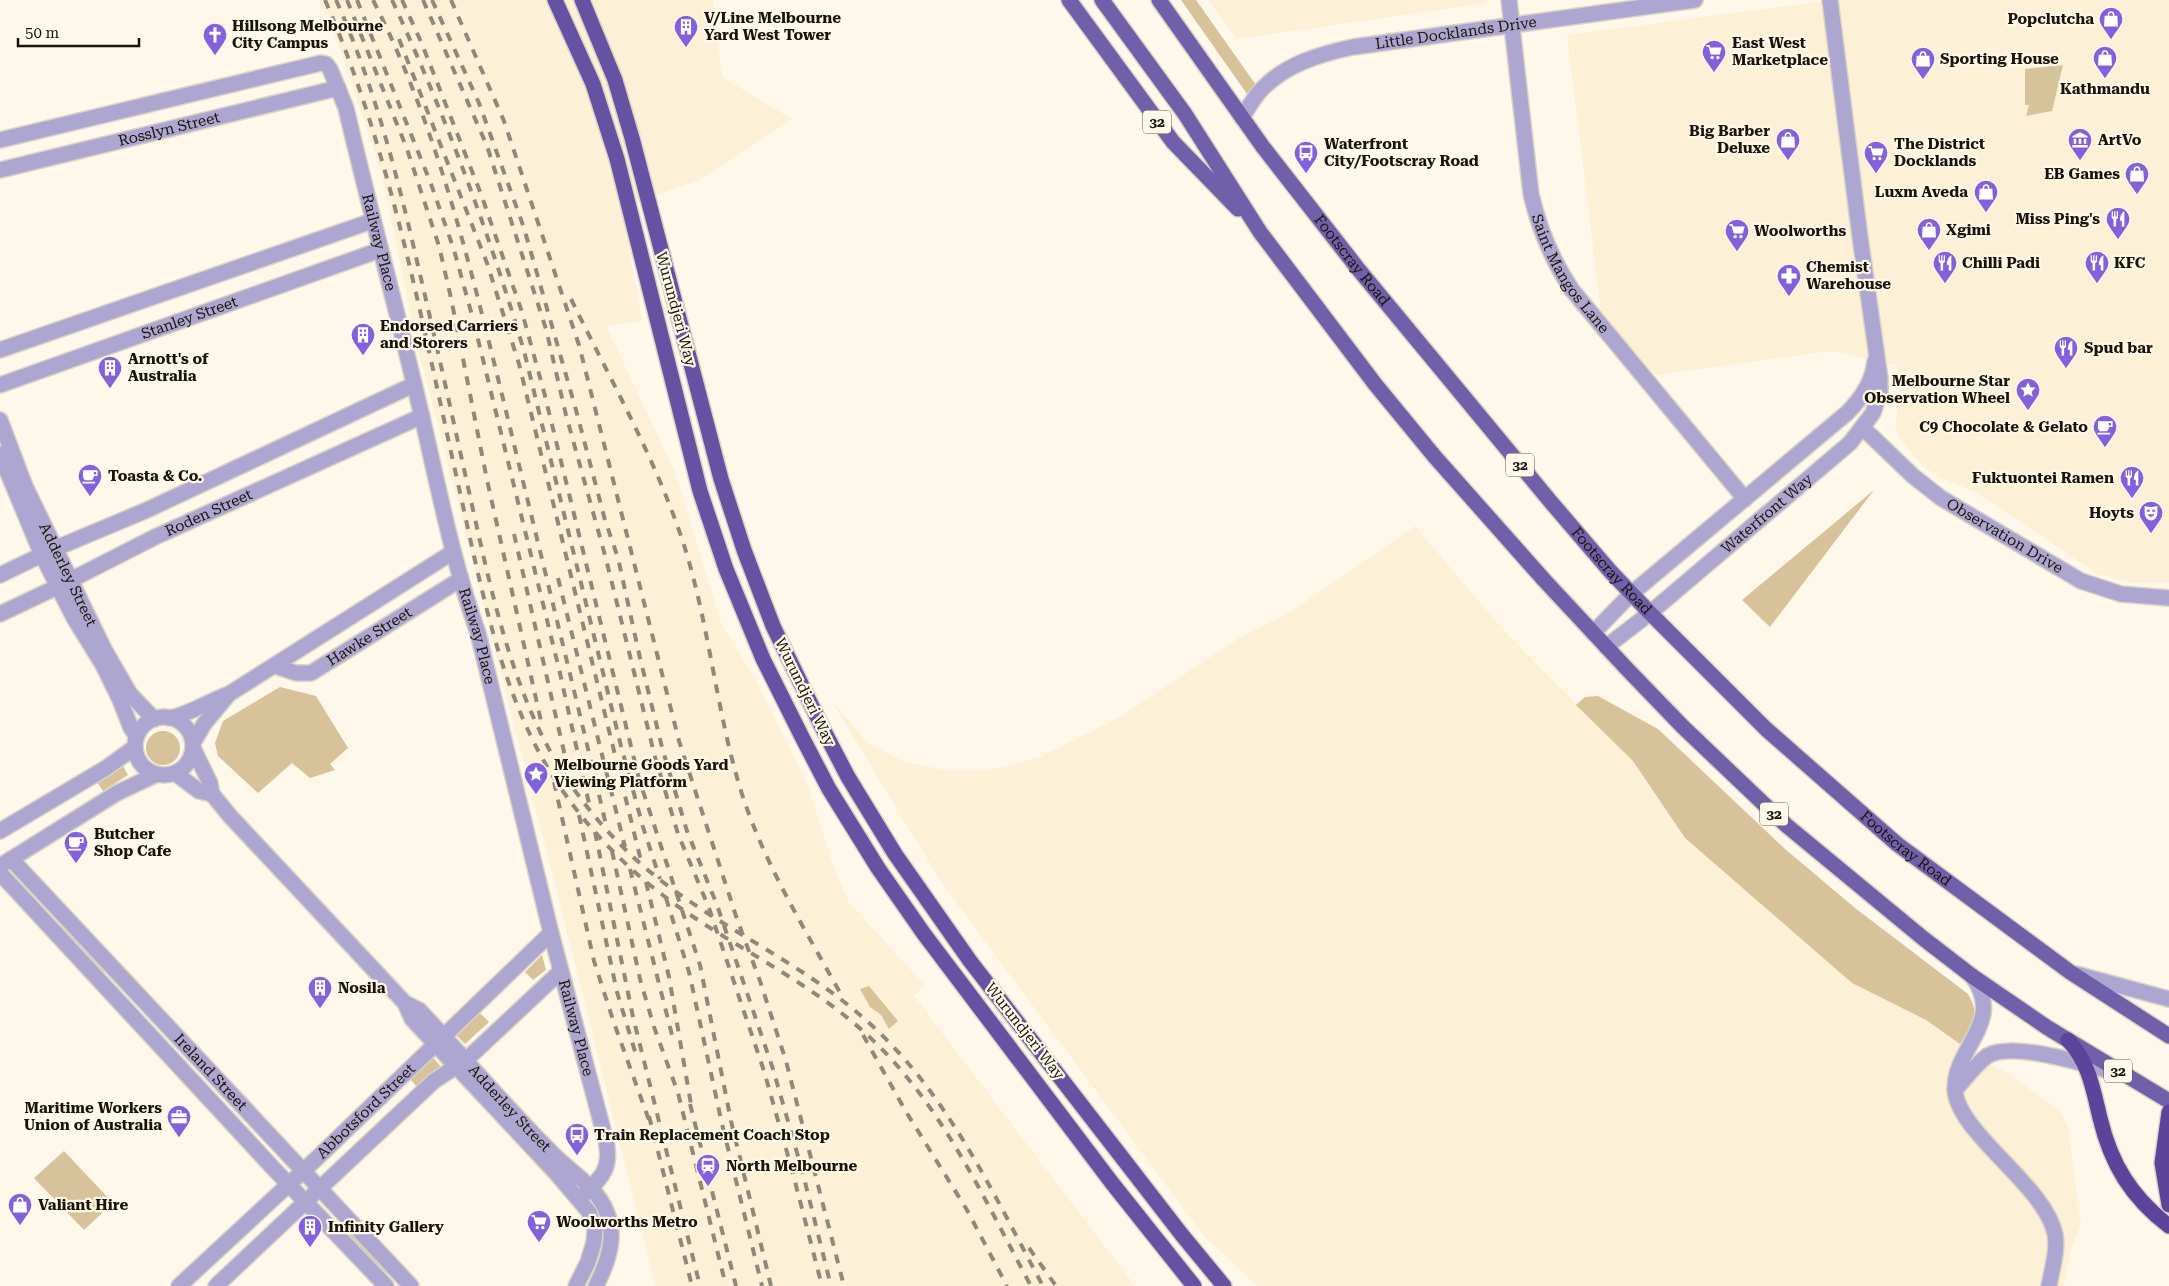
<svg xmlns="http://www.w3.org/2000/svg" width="2169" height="1286" font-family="'Roboto Serif',serif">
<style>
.built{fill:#fcf0d7}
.green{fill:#d7c299}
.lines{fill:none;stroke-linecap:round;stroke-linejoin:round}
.minor-casing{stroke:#dad4c6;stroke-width:18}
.tertiary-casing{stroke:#dad4c6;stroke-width:18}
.primary-casing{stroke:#dad4c6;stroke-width:18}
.trunk-casing{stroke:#dad4c6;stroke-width:18}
.motorway-casing{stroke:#dad4c6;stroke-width:18}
.minor{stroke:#ada6d0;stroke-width:15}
.tertiary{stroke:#ada6d0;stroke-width:15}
.primary{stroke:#705fa9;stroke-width:15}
.trunk{stroke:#6652a2;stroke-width:15}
.motorway{stroke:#5c449a;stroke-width:15}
.rail{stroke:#8f897c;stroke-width:4;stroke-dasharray:9 9;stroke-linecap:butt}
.labels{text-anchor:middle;stroke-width:4.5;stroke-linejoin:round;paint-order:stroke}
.shield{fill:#fef8ea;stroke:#5e584c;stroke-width:1}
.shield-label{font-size:14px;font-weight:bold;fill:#1a1408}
.poi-label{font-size:15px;font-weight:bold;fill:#1a1408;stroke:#fef8ea;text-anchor:start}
.street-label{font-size:15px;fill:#1a1408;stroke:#fef8ea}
</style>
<rect width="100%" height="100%" fill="#fef8ea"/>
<g class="built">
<path d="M319,0H713L722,77L792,119L702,179L622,207L642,321L606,326L675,472L721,623L753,675L807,783L830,856L849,903L925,985L914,996L1135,1286H655L591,1027L425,374L420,360L382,174L337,40Z"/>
<path d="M1208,0H1487V3L1237,39Z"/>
<path d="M1832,0H2169V583H2132L2096,573L1975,492L1937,476L1923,466L1900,439L1895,426L1899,401L1897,365L1831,351L1655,375L1601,313L1567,35Z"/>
<path d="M1415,526L1505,632L1633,761L1685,838L1852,983L1926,1020L1978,1057L2005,1072L2060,1110L2068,1128L2081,1224L2071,1250L2064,1286H1257L1204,1236L943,885L831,700L867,742L904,762L951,771L990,770L1040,757L1120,717L1239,638L1292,611Z"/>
</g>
<g class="green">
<path d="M1181,0H1196L1256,85L1247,94Z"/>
<path d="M2063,65L2052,111L2026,116L2029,105H2025V69Z"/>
<path d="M1874,490L1770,627L1742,600Z"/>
<path d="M280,687L316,696L348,748L330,764L335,770L310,778L292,763L258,793L218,756L215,743L223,721Z"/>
<path d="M1598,696L1658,729L1785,849L1855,908L1968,994C1981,1016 1973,1026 1960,1044L1926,1020L1852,983L1685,838L1633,761L1576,705L1585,697Z"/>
<circle cx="163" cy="748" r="17"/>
<path d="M123,766L128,775L103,791L97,782Z"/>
<path d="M63,923L106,970L103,973L60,927Z"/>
<path d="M542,955L546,970L533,980L525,972Z"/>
<path d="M869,986L898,1021L889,1029L881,1015L870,1007L860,989Z"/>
<path d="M480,1013L489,1022L465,1044L456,1035Z"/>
<path d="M433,1057L441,1067L418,1088L410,1079Z"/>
<path d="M64,1151L113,1203L84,1230L34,1178Z"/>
<path d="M351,1232L389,1272L386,1275L349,1236Z"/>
</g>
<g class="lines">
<defs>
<g id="minor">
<path id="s1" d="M1509,0L1531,194C1539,229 1552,260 1572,290L1745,499"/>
<path id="s2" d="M1242,118C1248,108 1254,97 1262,89C1286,64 1320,54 1353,47L1695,0"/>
<path id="s3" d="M0,140L321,63L326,64L330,69L346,108C370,211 398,314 422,417C439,490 453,563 478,633L551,933L606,1141C612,1170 601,1178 581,1197"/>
<path id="s4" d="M0,170L338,88"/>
<path d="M0,350L372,221"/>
<path id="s5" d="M0,385L380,250"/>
<path id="s6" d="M1863,428L1913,476L1941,498L2081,581L2121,594L2169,598"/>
<path d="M0,575L54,549L147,510L413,385"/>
<path id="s7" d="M0,614L57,587L155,537L422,416"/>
<path d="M1593,633L1631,594L1847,413C1861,399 1873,381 1875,361"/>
<path id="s8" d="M1606,647L1650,613L1850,443L1873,413L1880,392V378L1860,237L1830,0"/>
<path id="s9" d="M275,666L296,673H311L461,579"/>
<path d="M170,718C190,714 209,701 229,694L453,552"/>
<path d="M193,743L204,724L228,695"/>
<path id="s10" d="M11,859L411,1286"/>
<path d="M0,873L274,1169L386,1286"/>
<path d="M2076,974L2169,999"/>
<path d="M1972,976C2006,1022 1954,1047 1955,1089C1956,1132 2045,1185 2055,1234C2058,1250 2052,1269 2049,1286"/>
<path d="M1955,1090C1965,1079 1975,1065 1987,1056C2013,1040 2091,1066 2120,1074"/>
<path id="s11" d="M179,1286L314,1161L551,933"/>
<path d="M216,1286L434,1081L466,1060L561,971"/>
</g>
<g id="tertiary">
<path id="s12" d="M0,420L25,486L104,649L130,694L154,719"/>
<path d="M0,454L42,555L74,618L103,665L120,700L131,728L137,736"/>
<circle cx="164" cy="746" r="29"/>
<path id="s13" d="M193,748L210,783L212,794L230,816L405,1003L419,1010C465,1058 507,1109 554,1155C572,1173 598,1188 607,1213C617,1238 607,1264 596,1286"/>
<path d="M175,773L199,791L212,794"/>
<path d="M0,831L106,768L135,747"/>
<path d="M0,866L117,793L157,774"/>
<path d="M405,1003L412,1019L556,1173L589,1212L595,1229L594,1242L588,1262L576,1286"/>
</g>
<g id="primary">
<path d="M1069,0L1173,142L1238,209"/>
<path d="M1102,0L1185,114L1260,232L1375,384L1435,457L1545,581L1628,670L1683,727L1786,825L1924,939L1972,976L2048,1028L2169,1101"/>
<path id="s14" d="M1159,0L1263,147L1359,270L1550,501L1610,571L1650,613L1766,729L1897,844L2070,972L2169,1036"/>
</g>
<g id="trunk">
<path d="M555,0L593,84L617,159L700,491L726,569L763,659L803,739L829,789L878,868L924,934L1112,1183L1194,1286"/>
<path d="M582,0L615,80L632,138L721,479L744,550L773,626L823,729L848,777L895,854L970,961L1182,1235L1224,1286"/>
</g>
<g id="motorway">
<path d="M2068,1040C2089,1062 2093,1089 2100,1118C2111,1164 2131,1197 2169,1226"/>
<path d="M2169,1112L2162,1163L2169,1205"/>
</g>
</defs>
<use href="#minor" class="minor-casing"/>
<use href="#tertiary" class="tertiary-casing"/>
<use href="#primary" class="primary-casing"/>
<use href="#trunk" class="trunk-casing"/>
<use href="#motorway" class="motorway-casing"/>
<use href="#minor" class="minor"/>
<use href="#tertiary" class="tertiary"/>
<use href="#primary" class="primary"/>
<use href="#trunk" class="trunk"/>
<use href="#motorway" class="motorway"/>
<g class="rail">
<path d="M325,0C391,152 421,318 457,479C478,572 497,680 545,763C581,825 633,877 692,916C750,955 812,985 864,1032C940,1100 983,1197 1031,1286"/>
<path d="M336,0C375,87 398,178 419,270C436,342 452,415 468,487C488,577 509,683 557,763C588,815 631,861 682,896C740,937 806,968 860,1015C945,1087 991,1190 1043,1286"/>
<path d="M347,0L407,149L439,246L451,298L487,480L541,721"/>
<path d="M357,0L431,184L454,250L473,319L559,669L590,808"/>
<path d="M373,0C438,128 471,269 505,407C539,548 574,688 607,829"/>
<path d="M392,0C444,112 489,232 524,351L621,746L643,827L660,879"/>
<path d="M402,0L422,44L481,194L522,312L544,392L639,779L700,965L731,1121L771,1286"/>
<path d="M423,0L487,146L546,329L566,415L606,559L655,757L678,834L709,908L764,1071L792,1170L822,1286"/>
<path d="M432,0L479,103L524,228L576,410L605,520L618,558L640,658L663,751L687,831L717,905L773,1069L802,1170L831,1286"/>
<path d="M451,0L504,121L579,345L679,741L737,919L760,981L786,1061L844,1286"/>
<path d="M399,39L487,263L519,364L642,865"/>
<path d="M571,299C609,377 653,454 681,536C709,619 715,707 741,791C764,864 806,931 843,998"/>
<path d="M514,534L570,778"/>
<path d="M558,578L625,847"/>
<path d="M554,782L594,961L614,1023L650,1123"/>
<path d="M579,815L617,992L637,1058"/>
<path d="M595,832L633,1017L700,1286"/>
<path d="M612,851L640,979L654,1027L678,1093L726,1286"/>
<path d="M630,869L674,1043"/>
<path d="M646,882L669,977L692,1110"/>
<path d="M666,898L689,972L722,1124L762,1286"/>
<path d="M863,1035L905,1110L967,1210L1007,1286"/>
<path d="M690,1104L736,1286"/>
<path d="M649,1116L692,1286"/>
<path d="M1029,1248L1056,1286"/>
</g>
</g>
<defs>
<symbol id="shop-pin" viewBox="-11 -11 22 30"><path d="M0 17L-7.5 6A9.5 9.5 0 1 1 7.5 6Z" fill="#8461dc" stroke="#fef8ea"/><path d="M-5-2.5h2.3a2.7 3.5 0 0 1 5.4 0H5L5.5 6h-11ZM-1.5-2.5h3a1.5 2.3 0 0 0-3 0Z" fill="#fff"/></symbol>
<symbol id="building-pin" viewBox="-11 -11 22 30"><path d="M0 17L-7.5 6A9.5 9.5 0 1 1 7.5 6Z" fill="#8461dc" stroke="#fef8ea"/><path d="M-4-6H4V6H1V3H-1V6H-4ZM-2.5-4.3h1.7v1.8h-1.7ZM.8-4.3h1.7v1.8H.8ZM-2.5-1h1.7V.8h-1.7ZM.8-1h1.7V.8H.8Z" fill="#fff"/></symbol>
<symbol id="church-pin" viewBox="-11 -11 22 30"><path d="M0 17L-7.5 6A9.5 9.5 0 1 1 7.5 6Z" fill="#8461dc" stroke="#fef8ea"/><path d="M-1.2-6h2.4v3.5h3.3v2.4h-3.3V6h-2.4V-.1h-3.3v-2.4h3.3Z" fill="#fff"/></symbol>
<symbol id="supermarket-pin" viewBox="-11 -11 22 30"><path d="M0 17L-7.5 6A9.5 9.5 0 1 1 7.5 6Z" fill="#8461dc" stroke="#fef8ea"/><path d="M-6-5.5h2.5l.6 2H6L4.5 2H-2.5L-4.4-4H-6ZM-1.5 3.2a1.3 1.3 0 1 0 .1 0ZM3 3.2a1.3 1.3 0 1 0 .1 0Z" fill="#fff"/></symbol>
<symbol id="museum-pin" viewBox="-11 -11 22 30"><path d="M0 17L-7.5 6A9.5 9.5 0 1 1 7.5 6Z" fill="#8461dc" stroke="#fef8ea"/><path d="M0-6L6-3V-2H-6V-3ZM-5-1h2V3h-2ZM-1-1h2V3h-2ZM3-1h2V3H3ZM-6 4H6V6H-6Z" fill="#fff"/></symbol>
<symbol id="bus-pin" viewBox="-11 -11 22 30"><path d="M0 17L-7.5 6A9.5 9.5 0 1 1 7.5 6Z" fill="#8461dc" stroke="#fef8ea"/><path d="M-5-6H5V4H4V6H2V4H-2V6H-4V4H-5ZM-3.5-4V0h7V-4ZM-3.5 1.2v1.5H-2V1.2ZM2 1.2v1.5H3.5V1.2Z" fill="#fff"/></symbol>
<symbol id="restaurant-pin" viewBox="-11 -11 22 30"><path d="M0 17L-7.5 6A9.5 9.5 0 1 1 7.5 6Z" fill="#8461dc" stroke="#fef8ea"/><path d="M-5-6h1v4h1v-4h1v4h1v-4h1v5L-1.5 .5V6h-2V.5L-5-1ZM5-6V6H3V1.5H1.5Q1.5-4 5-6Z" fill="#fff"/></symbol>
<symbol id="pharmacy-pin" viewBox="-11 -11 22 30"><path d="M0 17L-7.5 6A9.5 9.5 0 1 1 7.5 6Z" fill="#8461dc" stroke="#fef8ea"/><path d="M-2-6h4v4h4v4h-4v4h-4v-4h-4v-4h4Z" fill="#fff"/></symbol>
<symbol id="sight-pin" viewBox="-11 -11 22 30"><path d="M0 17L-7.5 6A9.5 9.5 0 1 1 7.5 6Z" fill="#8461dc" stroke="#fef8ea"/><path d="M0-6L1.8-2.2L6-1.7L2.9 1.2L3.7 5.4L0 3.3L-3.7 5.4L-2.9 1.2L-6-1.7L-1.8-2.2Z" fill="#fff"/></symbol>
<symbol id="cafe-pin" viewBox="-11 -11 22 30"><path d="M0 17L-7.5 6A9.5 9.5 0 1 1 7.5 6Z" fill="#8461dc" stroke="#fef8ea"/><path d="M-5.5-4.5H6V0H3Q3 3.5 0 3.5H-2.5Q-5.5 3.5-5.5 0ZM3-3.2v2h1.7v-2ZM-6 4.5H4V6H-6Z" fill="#fff"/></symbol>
<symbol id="theatre-pin" viewBox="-11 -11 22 30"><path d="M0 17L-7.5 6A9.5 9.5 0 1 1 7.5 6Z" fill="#8461dc" stroke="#fef8ea"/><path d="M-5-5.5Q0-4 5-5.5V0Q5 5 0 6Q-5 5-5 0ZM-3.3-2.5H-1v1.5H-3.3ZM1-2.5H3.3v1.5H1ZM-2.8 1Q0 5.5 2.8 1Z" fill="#fff"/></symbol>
<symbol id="office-pin" viewBox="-11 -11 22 30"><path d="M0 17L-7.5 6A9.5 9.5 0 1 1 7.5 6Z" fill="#8461dc" stroke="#fef8ea"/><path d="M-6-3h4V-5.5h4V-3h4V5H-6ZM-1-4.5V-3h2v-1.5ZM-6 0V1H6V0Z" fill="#fff"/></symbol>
<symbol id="station-pin" viewBox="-11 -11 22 30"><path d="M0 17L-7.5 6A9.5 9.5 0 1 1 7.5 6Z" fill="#8461dc" stroke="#fef8ea"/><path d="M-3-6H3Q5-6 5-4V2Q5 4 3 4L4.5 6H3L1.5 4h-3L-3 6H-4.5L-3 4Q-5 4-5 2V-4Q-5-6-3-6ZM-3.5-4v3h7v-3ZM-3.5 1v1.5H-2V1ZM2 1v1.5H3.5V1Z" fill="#fff"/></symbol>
</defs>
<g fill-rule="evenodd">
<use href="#shop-pin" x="2097" y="5" width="28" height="38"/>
<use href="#building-pin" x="672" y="13" width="28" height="38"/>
<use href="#church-pin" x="201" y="21" width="28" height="38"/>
<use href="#supermarket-pin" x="1700" y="38" width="28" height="38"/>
<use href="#shop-pin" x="2091" y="44" width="28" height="38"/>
<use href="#shop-pin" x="1909" y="45" width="28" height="38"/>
<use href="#shop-pin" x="1774" y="126" width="28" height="38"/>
<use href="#museum-pin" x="2066" y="126" width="28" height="38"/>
<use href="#bus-pin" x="1292" y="139" width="28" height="38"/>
<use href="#supermarket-pin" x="1862" y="139" width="28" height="38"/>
<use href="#shop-pin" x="2123" y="160" width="28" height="38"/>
<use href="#shop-pin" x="1972" y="178" width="28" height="38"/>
<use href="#restaurant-pin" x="2104" y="205" width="28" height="38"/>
<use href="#shop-pin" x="1915" y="216" width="28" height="38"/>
<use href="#supermarket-pin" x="1723" y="217" width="28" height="38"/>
<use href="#restaurant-pin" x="1931" y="249" width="28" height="38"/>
<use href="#restaurant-pin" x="2083" y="249" width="28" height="38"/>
<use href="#pharmacy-pin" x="1775" y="262" width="28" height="38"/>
<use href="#building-pin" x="349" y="321" width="28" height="38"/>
<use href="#restaurant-pin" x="2052" y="334" width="28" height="38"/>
<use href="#building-pin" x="96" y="354" width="28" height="38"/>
<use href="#sight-pin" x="2014" y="376" width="28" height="38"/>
<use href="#cafe-pin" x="2091" y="413" width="28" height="38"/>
<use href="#cafe-pin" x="76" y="462" width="28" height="38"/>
<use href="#restaurant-pin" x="2118" y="464" width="28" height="38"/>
<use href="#theatre-pin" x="2137" y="499" width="28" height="38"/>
<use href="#sight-pin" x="522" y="760" width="28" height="38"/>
<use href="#cafe-pin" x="62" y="829" width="28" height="38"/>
<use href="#building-pin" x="306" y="974" width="28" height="38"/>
<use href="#office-pin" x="165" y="1103" width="28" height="38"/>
<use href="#bus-pin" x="563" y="1121" width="28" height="38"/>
<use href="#station-pin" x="694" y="1152" width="28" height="38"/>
<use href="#shop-pin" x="6" y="1191" width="28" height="38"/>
<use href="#supermarket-pin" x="525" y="1208" width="28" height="38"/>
<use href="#building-pin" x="296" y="1213" width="28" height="38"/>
</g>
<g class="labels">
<g class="shield">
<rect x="1143" y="110.5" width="28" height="23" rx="4"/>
<rect x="1506" y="453.5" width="28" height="23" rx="4"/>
<rect x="1760" y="802.5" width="28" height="23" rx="4"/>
<rect x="2104" y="1059.5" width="28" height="23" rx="4"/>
</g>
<g class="shield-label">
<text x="1157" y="127">32</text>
<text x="1520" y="470">32</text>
<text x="1774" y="819">32</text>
<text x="2118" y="1076">32</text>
</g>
<g class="poi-label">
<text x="704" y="23">V/Line Melbourne<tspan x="704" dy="17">Yard West Tower</tspan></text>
<text x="2094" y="24" text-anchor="end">Popclutcha</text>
<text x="232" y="31">Hillsong Melbourne<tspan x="232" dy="17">City Campus</tspan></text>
<text x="1732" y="48">East West<tspan x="1732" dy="17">Marketplace</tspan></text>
<text x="1940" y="64">Sporting House</text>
<text x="2105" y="94" text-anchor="middle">Kathmandu</text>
<text x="1770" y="136" text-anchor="end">Big Barber<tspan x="1770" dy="17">Deluxe</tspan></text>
<text x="2098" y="145">ArtVo</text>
<text x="1324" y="149">Waterfront<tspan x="1324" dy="17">City/Footscray Road</tspan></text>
<text x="1894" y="149">The District<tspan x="1894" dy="17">Docklands</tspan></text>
<text x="2120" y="179" text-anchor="end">EB Games</text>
<text x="1968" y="197" text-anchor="end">Luxm Aveda</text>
<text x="2100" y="224" text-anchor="end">Miss Ping's</text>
<text x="1946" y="235">Xgimi</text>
<text x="1754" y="236">Woolworths</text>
<text x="1962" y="268">Chilli Padi</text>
<text x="2114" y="268">KFC</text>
<text x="1806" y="272">Chemist<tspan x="1806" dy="17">Warehouse</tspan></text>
<text x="380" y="331">Endorsed Carriers<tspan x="380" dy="17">and Storers</tspan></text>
<text x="2084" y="353">Spud bar</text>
<text x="128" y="364">Arnott's of<tspan x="128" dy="17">Australia</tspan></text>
<text x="2010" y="386" text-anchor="end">Melbourne Star<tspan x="2010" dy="17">Observation Wheel</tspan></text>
<text x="2088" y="432" text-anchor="end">C9 Chocolate &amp; Gelato</text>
<text x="108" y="481">Toasta &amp; Co.</text>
<text x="2114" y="483" text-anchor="end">Fuktuontei Ramen</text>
<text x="2134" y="518" text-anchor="end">Hoyts</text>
<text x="554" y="770">Melbourne Goods Yard<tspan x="554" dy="17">Viewing Platform</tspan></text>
<text x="94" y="839">Butcher<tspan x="94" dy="17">Shop Cafe</tspan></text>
<text x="338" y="993">Nosila</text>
<text x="162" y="1113" text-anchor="end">Maritime Workers<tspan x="162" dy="17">Union of Australia</tspan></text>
<text x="594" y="1140">Train Replacement Coach Stop</text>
<text x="726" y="1171">North Melbourne</text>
<text x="38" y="1210">Valiant Hire</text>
<text x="556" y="1227">Woolworths Metro</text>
<text x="328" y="1232">Infinity Gallery</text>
</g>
<g class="street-label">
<text dy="5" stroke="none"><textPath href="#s2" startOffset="241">Little Docklands Drive</textPath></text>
<text dy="5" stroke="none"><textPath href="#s4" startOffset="174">Rosslyn Street</textPath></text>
<text dy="5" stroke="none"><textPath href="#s3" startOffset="522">Railway Place</textPath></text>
<text dy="5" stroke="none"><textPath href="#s14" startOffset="324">Footscray Road</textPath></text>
<text dy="5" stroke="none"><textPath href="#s1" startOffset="285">Saint Mangos Lane</textPath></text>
<text transform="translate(676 309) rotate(75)" y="5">Wurundjeri Way</text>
<text dy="5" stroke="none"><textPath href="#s5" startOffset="201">Stanley Street</textPath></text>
<text dy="5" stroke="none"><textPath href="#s7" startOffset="232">Roden Street</textPath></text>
<text dy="5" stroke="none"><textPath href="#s8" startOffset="209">Waterfront Way</textPath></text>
<text dy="5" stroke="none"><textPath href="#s6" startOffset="179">Observation Drive</textPath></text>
<text dy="5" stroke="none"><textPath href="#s14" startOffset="729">Footscray Road</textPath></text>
<text dy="5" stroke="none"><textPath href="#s12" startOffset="169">Adderley Street</textPath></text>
<text dy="5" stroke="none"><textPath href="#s9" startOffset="106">Hawke Street</textPath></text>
<text dy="5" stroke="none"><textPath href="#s3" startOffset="928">Railway Place</textPath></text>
<text transform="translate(805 692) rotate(64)" y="5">Wurundjeri Way</text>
<text dy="5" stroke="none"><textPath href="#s14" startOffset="1134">Footscray Road</textPath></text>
<text dy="5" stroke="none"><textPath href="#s3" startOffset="1332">Railway Place</textPath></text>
<text transform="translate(1025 1031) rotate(52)" y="5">Wurundjeri Way</text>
<text dy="5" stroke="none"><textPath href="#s10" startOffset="292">Ireland Street</textPath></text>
<text dy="5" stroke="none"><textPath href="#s13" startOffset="484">Adderley Street</textPath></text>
<text dy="5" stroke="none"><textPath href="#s11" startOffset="256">Abbotsford Street</textPath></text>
</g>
</g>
<path d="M18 38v8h121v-8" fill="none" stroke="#1a1408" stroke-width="2.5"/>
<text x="25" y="38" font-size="15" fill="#1a1408" stroke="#fef8ea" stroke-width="4" paint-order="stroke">50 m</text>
</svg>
